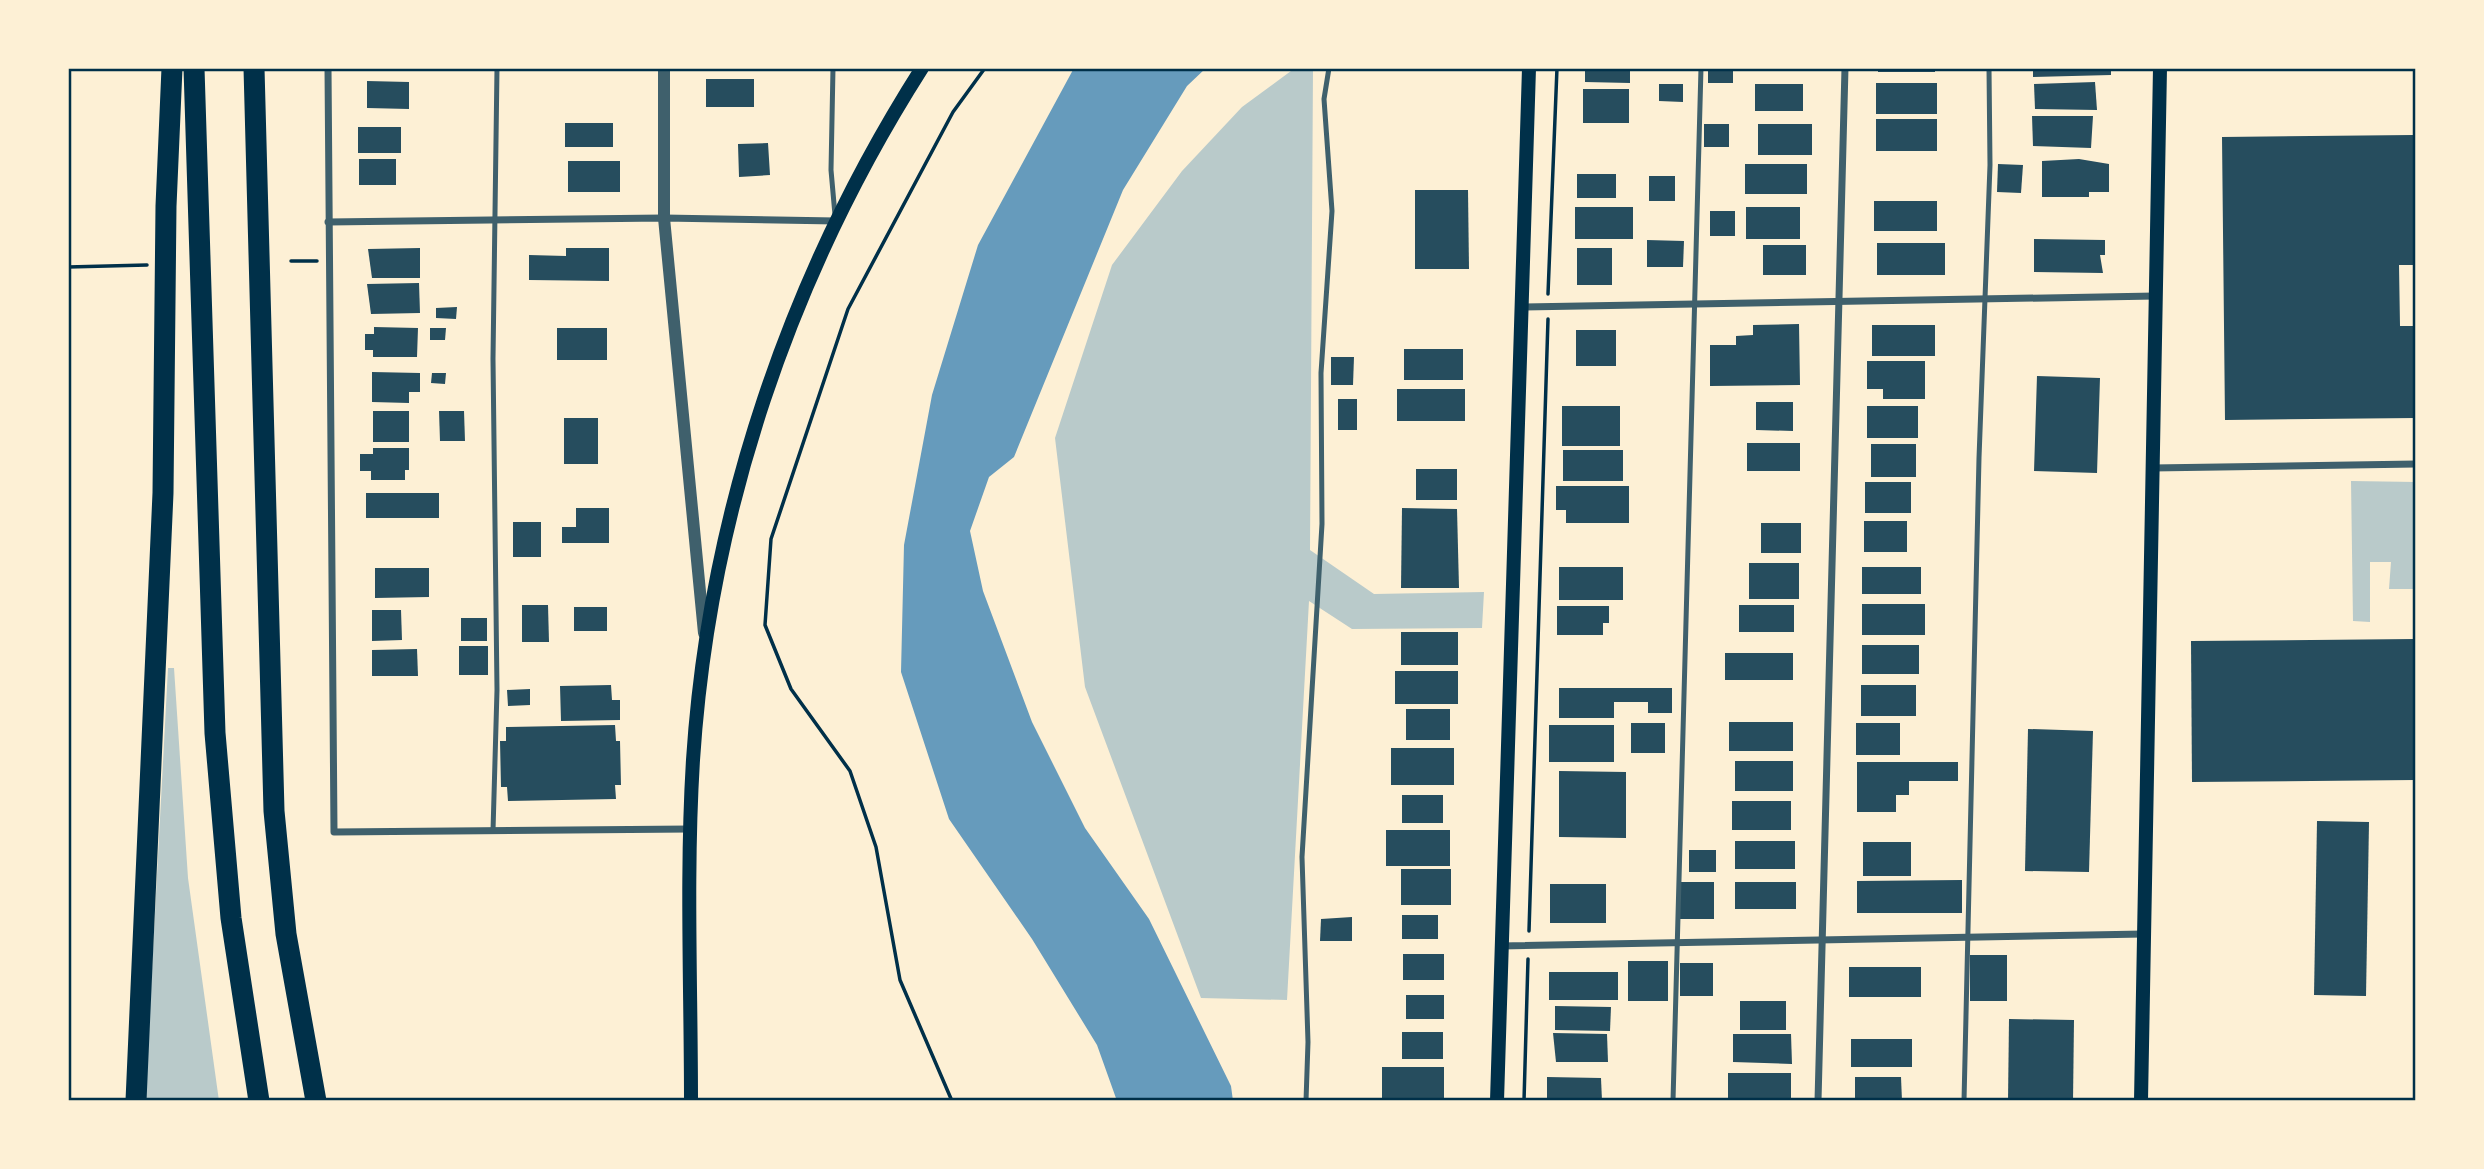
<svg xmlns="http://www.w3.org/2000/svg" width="2484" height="1169" font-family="Barlow,sans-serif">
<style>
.green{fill:#b9caca}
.water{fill:#669bbc}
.building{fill:#264d5e}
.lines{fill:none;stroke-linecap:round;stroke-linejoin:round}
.path{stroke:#003049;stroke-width:3.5}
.service{stroke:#3f606c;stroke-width:5}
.minor{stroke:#3f606c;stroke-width:7}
.tertiary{stroke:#3f606c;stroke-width:12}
.secondary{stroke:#003049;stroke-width:14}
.motorway{stroke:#003049;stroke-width:21}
.neatline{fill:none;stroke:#003049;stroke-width:2.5}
</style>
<rect width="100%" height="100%" fill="#fdf0d5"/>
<g class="green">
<path d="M1295,68H1313L1310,550L1374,594L1484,592L1482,628L1352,629L1309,601L1287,1000L1201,998L1085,687L1055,438L1112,265L1182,171L1242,107Z"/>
<path d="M2351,481L2416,482V589H2389L2391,562H2370V622L2353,621Z"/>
<path d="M168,668H174L188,878L219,1101H145Z"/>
</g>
<path class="water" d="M1074,68H1206L1187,86L1123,190L1014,457L989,477L970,531L983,591L1032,722L1085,828L1149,919L1231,1086L1233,1101H1117L1097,1045L1032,939L949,819L901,672L904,545L932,395L978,245Z"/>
<g class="building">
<rect x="367" y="68" width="38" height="3"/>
<path d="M1585,68H1630V83L1585,82Z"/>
<rect x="1708" y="68" width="25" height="15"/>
<rect x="1878" y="68" width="57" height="4"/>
<path d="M2033,68H2111V75L2033,77Z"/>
<rect x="706" y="79" width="48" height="28"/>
<path d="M367,81L409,82V109L367,108Z"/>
<path d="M2095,82L2097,110L2035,109L2034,84Z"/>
<rect x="1876" y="83" width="61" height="31"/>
<path d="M1659,84H1683V102L1659,101Z"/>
<rect x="1755" y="84" width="48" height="27"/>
<rect x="1583" y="89" width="46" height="34"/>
<path d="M2032,116H2093L2091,148L2033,146Z"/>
<rect x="1876" y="119" width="61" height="32"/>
<rect x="565" y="123" width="48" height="24"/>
<rect x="1704" y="124" width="25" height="23"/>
<rect x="1758" y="124" width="54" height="31"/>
<rect x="358" y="127" width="43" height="26"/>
<path d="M2413,135L2416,265H2399L2400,326H2416V418L2225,420L2222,137Z"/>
<path d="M768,143L770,175L739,177L738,144Z"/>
<rect x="359" y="159" width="37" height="26"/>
<path d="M2079,159L2109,164V192H2089V197H2042V161Z"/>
<rect x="568" y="161" width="52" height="31"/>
<rect x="1745" y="164" width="62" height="30"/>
<path d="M1998,164L2023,165L2021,193L1997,192Z"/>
<rect x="1577" y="174" width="39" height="24"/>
<rect x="1649" y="176" width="26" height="25"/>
<path d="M1415,190H1468L1469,269H1415Z"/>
<rect x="1874" y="201" width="63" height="30"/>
<rect x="1575" y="207" width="58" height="32"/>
<rect x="1746" y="207" width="54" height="32"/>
<rect x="1710" y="211" width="25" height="25"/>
<path d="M2034,239L2105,240V255H2100L2103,273L2034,272Z"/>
<path d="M1647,240L1684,241L1683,267H1647Z"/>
<rect x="1877" y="243" width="68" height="32"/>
<rect x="1763" y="245" width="43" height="30"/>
<path d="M420,248V278H372L368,249Z"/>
<path d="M566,248H609V281L529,280V255L566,256Z"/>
<rect x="1577" y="248" width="35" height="37"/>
<path d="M419,283L420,313L371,314L367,284Z"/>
<path d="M457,307L456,319L436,318V308Z"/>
<path d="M1799,324L1800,385L1710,386V345H1736V336L1753,335V325Z"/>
<rect x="1872" y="325" width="63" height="31"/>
<path d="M374,327L418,328L417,357H373V350H365V334H374Z"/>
<path d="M430,328H446L445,340H430Z"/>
<rect x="557" y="328" width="50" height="32"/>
<rect x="1576" y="330" width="40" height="36"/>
<rect x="1404" y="349" width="59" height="31"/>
<path d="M1331,357H1354L1353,385H1331Z"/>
<path d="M1867,361H1925V399H1883V389H1867Z"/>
<path d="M372,372L420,373V392H409V403L372,402Z"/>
<path d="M432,373H446L445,384L431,383Z"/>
<path d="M2037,376L2100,378L2097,473L2034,471Z"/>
<rect x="1397" y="389" width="68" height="32"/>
<rect x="1338" y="399" width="19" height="31"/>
<path d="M1756,402H1793V431L1756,430Z"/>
<rect x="1562" y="406" width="58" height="40"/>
<rect x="1867" y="406" width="51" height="32"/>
<rect x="373" y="411" width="36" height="31"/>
<path d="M439,411H464L465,441H440Z"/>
<rect x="564" y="418" width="34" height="46"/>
<rect x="1747" y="443" width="53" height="28"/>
<rect x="1871" y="444" width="45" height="33"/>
<path d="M373,448H409V470H405V480H371V471H360V454H373Z"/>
<rect x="1563" y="450" width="60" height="31"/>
<rect x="1416" y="469" width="41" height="31"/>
<rect x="1865" y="482" width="46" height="31"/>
<path d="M1556,486H1629V523H1566V510H1556Z"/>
<rect x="366" y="493" width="73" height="25"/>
<path d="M576,508H609V543H562V527H576Z"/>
<path d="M1402,508L1457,509L1459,588H1401Z"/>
<rect x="1864" y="521" width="43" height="31"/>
<rect x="513" y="522" width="28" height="35"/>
<rect x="1761" y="523" width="40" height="30"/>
<rect x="1749" y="563" width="50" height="36"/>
<rect x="1559" y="567" width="64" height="33"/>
<rect x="1862" y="567" width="59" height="27"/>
<path d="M375,568H429V597L375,598Z"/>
<rect x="1862" y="604" width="63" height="31"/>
<path d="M522,605H548L549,642H522Z"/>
<rect x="1739" y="605" width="55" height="27"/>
<path d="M1557,606H1609V623H1603V635H1557Z"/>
<rect x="574" y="607" width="33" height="24"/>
<path d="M372,610H401L402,640L372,641Z"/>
<rect x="461" y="618" width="26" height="23"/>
<rect x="1401" y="632" width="57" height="33"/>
<path d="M2414,639L2415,780L2192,782L2191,641Z"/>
<rect x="1862" y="645" width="57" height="29"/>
<rect x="459" y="646" width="29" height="29"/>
<path d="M417,649L418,676H372V650Z"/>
<rect x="1725" y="653" width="68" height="27"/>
<rect x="1395" y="671" width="63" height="33"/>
<path d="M611,685L612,700H620V720L561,721L560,686Z"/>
<rect x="1861" y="685" width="55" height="31"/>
<path d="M1559,688H1672V713H1648V702H1614V718H1559Z"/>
<path d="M530,689V705L508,706L507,690Z"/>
<rect x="1406" y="709" width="44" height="31"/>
<rect x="1729" y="722" width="64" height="29"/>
<rect x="1631" y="723" width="34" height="30"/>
<rect x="1856" y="723" width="44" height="32"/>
<path d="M615,725L616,741H620L621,785H615L616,799L508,801L507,787H501L500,741H506V727Z"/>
<rect x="1549" y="725" width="65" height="37"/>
<path d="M2028,729L2093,731L2089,872L2025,871Z"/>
<rect x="1391" y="748" width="63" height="37"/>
<rect x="1735" y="761" width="58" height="30"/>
<path d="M1857,762H1958V781H1909V795H1896V812H1857Z"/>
<path d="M1559,771L1626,772V838L1559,837Z"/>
<rect x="1402" y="795" width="41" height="28"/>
<rect x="1732" y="801" width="59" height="29"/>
<path d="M2317,821L2369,822L2366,996L2314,995Z"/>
<rect x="1386" y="830" width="64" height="36"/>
<rect x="1735" y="841" width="60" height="28"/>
<rect x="1863" y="842" width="48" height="34"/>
<rect x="1689" y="850" width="27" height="22"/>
<rect x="1401" y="869" width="50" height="36"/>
<path d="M1962,880V913H1857V881Z"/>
<rect x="1680" y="882" width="34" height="37"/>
<rect x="1735" y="882" width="61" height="27"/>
<rect x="1550" y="884" width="56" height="39"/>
<rect x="1402" y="915" width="36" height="24"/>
<path d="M1352,917V941H1320L1321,919Z"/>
<rect x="1403" y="954" width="41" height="26"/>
<rect x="1970" y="955" width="37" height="46"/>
<rect x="1628" y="961" width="40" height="40"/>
<rect x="1680" y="963" width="33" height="33"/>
<rect x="1849" y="967" width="72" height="30"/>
<rect x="1549" y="972" width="69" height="28"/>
<rect x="1406" y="995" width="38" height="24"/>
<rect x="1740" y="1001" width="46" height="29"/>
<path d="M1555,1006L1611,1007L1610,1031L1555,1030Z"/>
<path d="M2009,1019L2074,1020L2073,1101H2008Z"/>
<rect x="1402" y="1032" width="41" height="27"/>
<path d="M1553,1033L1607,1034L1608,1062H1556Z"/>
<path d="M1733,1034H1791L1792,1064L1733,1062Z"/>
<rect x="1851" y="1039" width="61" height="28"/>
<rect x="1382" y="1067" width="62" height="32"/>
<rect x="1728" y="1073" width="63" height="28"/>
<path d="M1547,1077L1601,1078L1602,1101L1547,1098Z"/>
<path d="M1855,1077H1901L1902,1101H1855Z"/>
</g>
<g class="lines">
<g class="path">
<path d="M291,261H317"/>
<path d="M68,267L147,265"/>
<path d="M1548,294L1557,68"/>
<path d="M1529,931L1548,319"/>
<path d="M952,1101L900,980L876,847L850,771L791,689L765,625L771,539L848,309L953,112L985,68"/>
<path d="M1524,1101L1528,959"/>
</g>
<g class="service">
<path d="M833,68L831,170L835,215"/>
<path d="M493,831L497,690L493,359L497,68"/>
<path d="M1306,1101L1308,1042L1302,857L1322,524L1321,373L1332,211L1324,99L1329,68"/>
<path d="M1673,1101L1701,68"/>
<path d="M1964,1101L1979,458L1990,165L1989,68"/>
</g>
<g class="minor">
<path d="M328,68L334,832L690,829"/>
<path d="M328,222L664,218L836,221"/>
<path d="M1522,307L2155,296"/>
<path d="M2152,468L2416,464"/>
<path d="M1501,946L2144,934"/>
<path d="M1818,1101L1845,68"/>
</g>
<path class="tertiary" d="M664,68V218L704,633"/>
<g class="secondary">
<path d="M691,1101C691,987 686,873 693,760C709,514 790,275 922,68"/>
<path d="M1497,1101L1529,68"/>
<path d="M2141,1101L2160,68"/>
</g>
<g class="motorway">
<path d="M194,68L215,733L231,918L259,1101"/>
<path d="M254,68L274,811L286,934L316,1101"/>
<path d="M136,1101L163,493L166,206L172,68"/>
</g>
</g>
<rect width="2484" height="1169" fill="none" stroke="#fdf0d5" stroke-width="140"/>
<rect x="70" y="70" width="2344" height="1029" class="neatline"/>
</svg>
